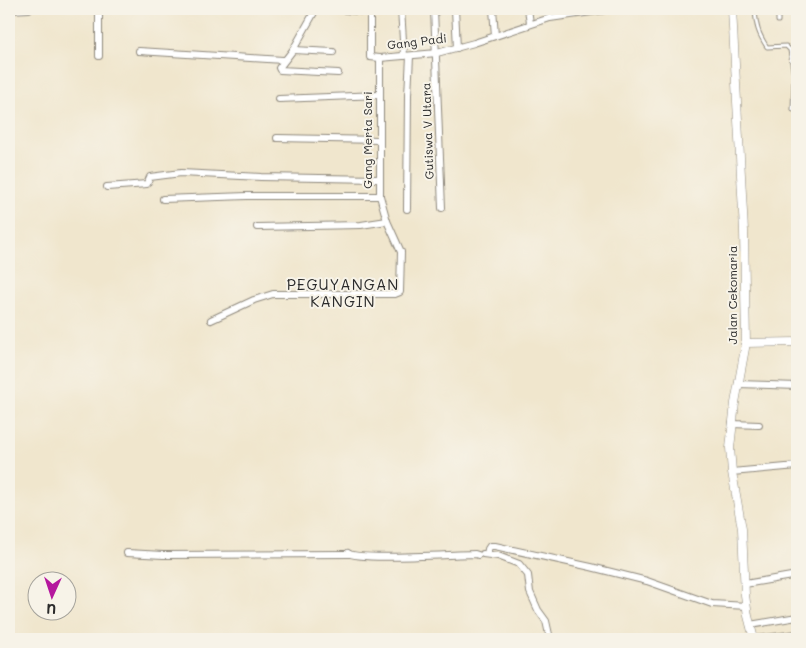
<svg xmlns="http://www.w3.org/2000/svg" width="806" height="648" font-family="Mali,sans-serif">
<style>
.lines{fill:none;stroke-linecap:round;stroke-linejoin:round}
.service-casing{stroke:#8e887c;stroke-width:5}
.minor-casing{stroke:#8e887c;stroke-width:8}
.tertiary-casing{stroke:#8e887c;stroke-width:9}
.service{stroke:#fff;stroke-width:3}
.minor{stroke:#fff;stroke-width:6}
.tertiary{stroke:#fff;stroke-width:8}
.labels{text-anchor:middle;stroke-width:4;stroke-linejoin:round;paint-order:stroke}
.street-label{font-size:12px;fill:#2b2b2b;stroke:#f7f3e8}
.quarter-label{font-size:15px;letter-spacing:1px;fill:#2b2b2b;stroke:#f7f3e8}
</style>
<rect width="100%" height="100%" fill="#f7f3e8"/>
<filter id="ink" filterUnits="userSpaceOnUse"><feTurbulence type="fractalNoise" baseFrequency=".02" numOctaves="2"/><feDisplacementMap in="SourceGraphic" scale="10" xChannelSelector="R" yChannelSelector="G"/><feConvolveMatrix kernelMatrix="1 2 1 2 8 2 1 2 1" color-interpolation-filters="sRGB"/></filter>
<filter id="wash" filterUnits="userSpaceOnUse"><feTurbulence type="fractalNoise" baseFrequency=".0096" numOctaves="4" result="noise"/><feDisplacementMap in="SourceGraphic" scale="20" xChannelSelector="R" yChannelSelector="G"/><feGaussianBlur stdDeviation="1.12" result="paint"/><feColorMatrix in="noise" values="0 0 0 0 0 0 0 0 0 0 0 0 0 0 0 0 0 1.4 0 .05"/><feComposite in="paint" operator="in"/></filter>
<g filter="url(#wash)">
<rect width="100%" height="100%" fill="#f0e6cd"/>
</g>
<g filter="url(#ink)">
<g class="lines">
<defs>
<g id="service">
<path d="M755,9C756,26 758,33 767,47L786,46L790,50L794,76L793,110"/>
<path d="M778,9V21"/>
</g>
<g id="minor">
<path d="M316,9L293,50L279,68L280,70L338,73"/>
<path d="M334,9L370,12V57L380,58L437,53L474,43L550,18L612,9"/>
<path d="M401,9L404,56"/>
<path d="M434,9L442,208"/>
<path d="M455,9L457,48"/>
<path d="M493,9L495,36"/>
<path d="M528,9L530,23"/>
<path d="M9,10L29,9"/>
<path d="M293,50L333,52"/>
<path d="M139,51L283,60"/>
<path d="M99,56V9"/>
<path d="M279,99L379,95"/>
<path d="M277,138L380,140"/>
<path d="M107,187L147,184L150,177L181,173L261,177L379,179"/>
<path d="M163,199L247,196H380"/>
<path d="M407,209L408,95L410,56"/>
<path d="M257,227L361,225L387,221"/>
<path d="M211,320L254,300L273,294H395L400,292L401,252L387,221L380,196V58"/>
<path d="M738,384L797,386"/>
<path d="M732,424L759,425"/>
<path d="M732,472L797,466"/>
<path d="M127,553L163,555L349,554"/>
<path d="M348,553C358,561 455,554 475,554L478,555"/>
<path d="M483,554L498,556L519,564L528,575L530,592L538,610L546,621L550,639"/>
<path d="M487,554L488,549L490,546H495L591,567L647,581L712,604L747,606"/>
<path d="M745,584L797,575"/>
<path d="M750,625L797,617"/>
<path d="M756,639L797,634"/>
</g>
<g id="tertiary">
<path d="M732,9L744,231L746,343L735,403L730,448L732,472L742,529L745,595L748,616L754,639"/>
<path d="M746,343L797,342"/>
</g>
</defs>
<use href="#service" class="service-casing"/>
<use href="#minor" class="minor-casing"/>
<use href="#tertiary" class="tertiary-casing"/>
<use href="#service" class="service"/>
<use href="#minor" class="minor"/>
<use href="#tertiary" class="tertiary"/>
</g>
</g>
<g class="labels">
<g class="street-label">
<text transform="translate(417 42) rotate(-7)" y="4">Gang Padi</text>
<text transform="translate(428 131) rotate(-92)" y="4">Gutiswa V Utara</text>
<text transform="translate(368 140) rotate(-90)" y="4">Gang Merta Sari</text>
<text transform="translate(733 295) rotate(-90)" y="4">Jalan Cekomaria</text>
</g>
<g class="quarter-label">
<text x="343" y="290">PEGUYANGAN<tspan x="343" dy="17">KANGIN</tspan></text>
</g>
</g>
<rect width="806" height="648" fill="none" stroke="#f7f3e8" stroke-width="30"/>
<g transform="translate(52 596) rotate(183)"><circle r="24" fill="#f7f3e8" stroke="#a5a39c"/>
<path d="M0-4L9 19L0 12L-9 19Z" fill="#b5179e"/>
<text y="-8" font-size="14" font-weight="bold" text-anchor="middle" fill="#2b2b2b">U</text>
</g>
</svg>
